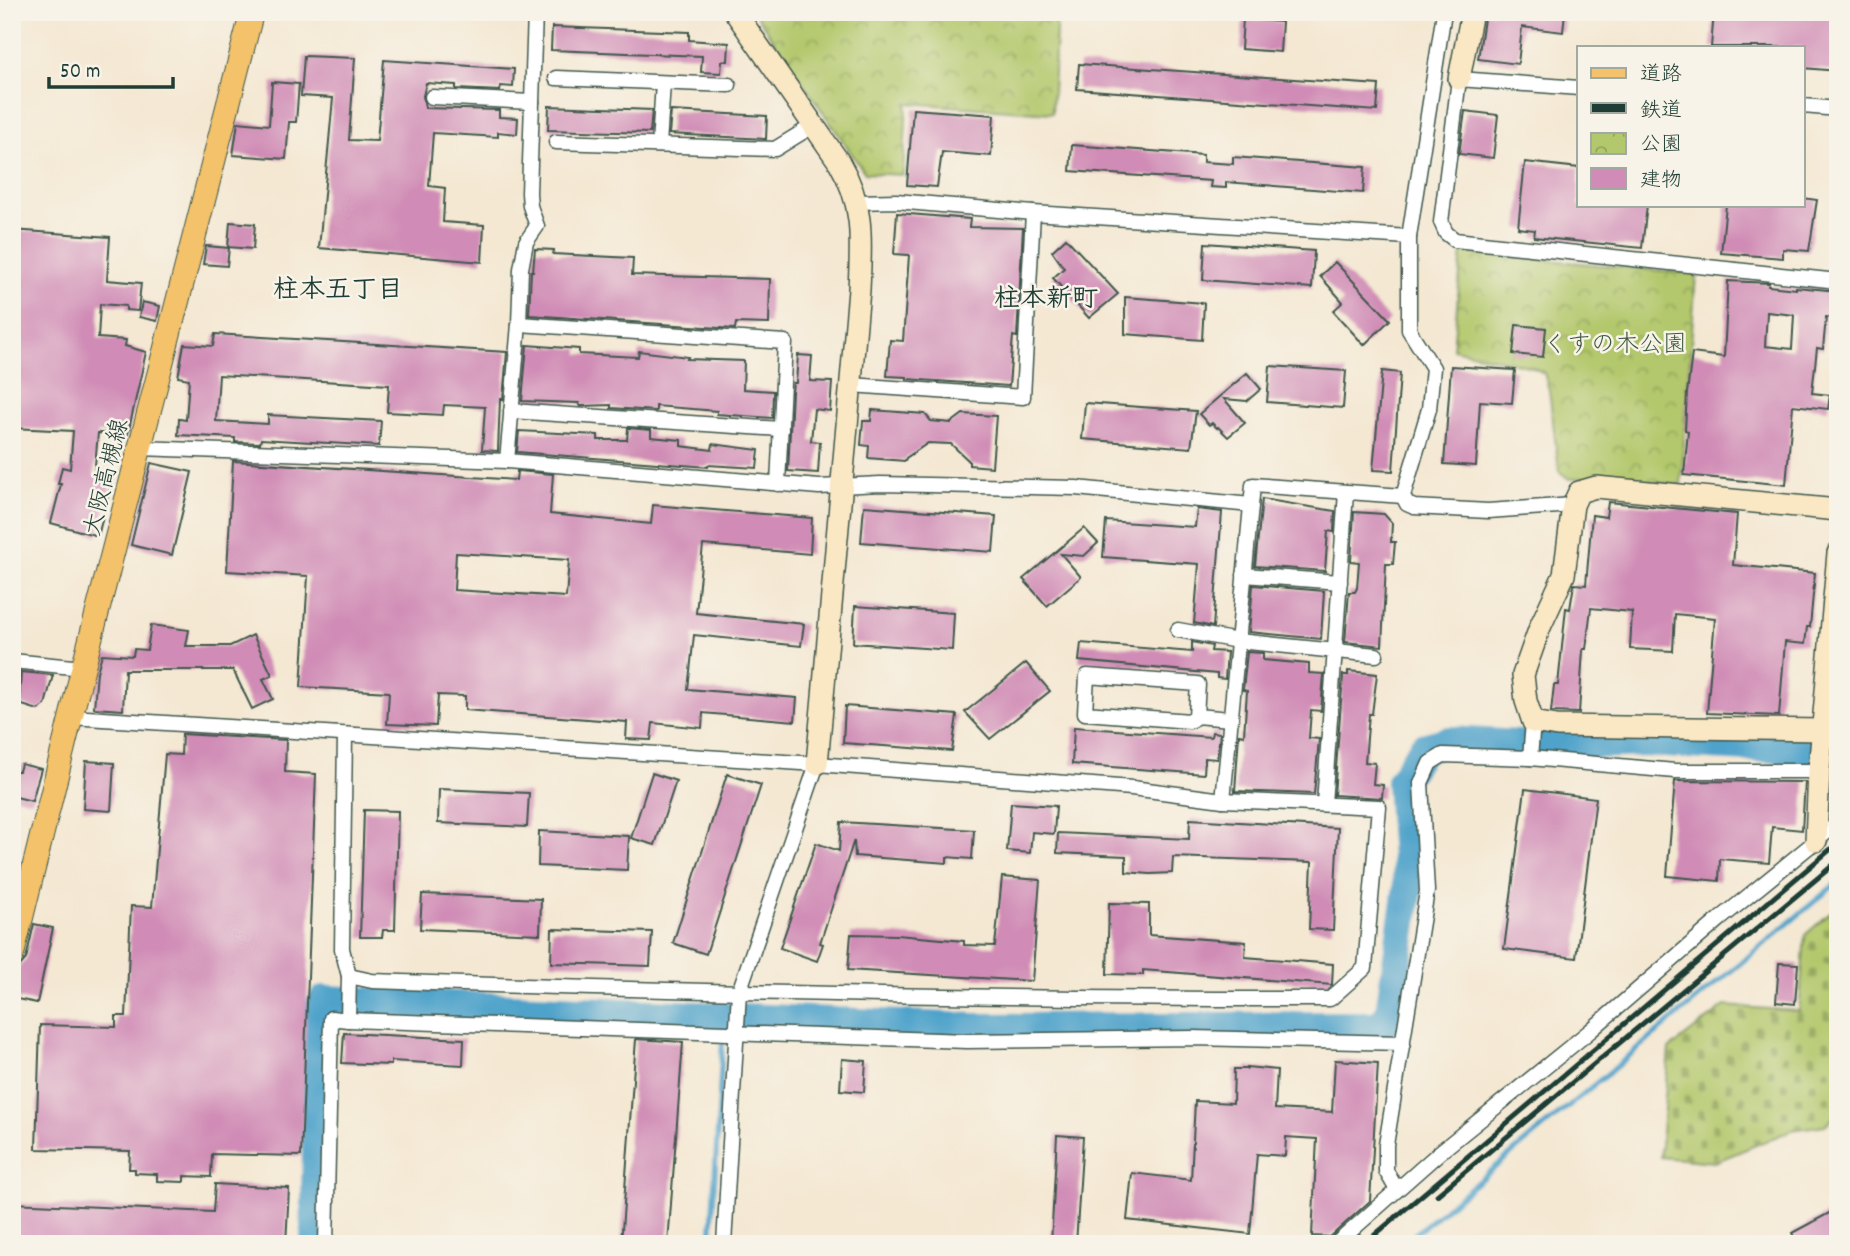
<svg xmlns="http://www.w3.org/2000/svg" width="1850" height="1256" font-family="Dekko,'Klee One',sans-serif">
<style>
.cemetery{fill:url(#cemetery-stones);stroke:#698250;stroke-width:2}
.park{fill:url(#park-crowns);stroke:#698250;stroke-width:2}
.lines{fill:none;stroke-linecap:round;stroke-linejoin:round}
.stream{stroke:#4fa3cb;stroke-width:5}
.river{stroke:#4fa3cb;stroke-width:30}
.building{fill:#d08cb6;fill-rule:evenodd}
.street-casing{stroke:#3f574c;stroke-width:17}
.secondary-casing{stroke:#3f574c;stroke-width:24}
.primary-casing{stroke:#3f574c;stroke-width:25}
.street{stroke:#fff;stroke-width:14}
.secondary{stroke:#fae7c3;stroke-width:21}
.primary{stroke:#f3c26a;stroke-width:23}
.rail{stroke:#1f3d34;stroke-width:5}
.labels{text-anchor:middle;stroke-width:5;stroke-linejoin:round;paint-order:stroke}
.park-label{font-size:24px;fill:#3d593f;stroke:#f7f3e8}
.street-label{font-size:24px;fill:#1f3d34;stroke:#f7f3e8}
.neighbourhood-label{font-size:26px;font-weight:bold;fill:#1f3d34;stroke:#f7f3e8}
</style>
<defs>
<pattern id="cemetery-stones" width="16" height="16" patternUnits="userSpaceOnUse" patternTransform="scale(1.75)"><rect width="16" height="16" fill="#b3c86c"/><path d="M2 7V4a2 2 0 0 1 4 0v3zM10 15v-3a2 2 0 0 1 4 0v3z" fill="#91a45a"/></pattern>
<pattern id="park-crowns" width="20" height="18" patternUnits="userSpaceOnUse" patternTransform="scale(1.75)"><rect width="20" height="18" fill="#b3c86c"/><path d="M2 6a3 3 0 1 1 6 0M12 15a3 3 0 1 1 6 0" fill="none" stroke="#91a45a"/></pattern>
</defs>
<rect width="100%" height="100%" fill="#f7f3e8"/>
<filter id="ink" filterUnits="userSpaceOnUse"><feTurbulence type="fractalNoise" baseFrequency=".0143" numOctaves="2"/><feDisplacementMap in="SourceGraphic" scale="14" xChannelSelector="R" yChannelSelector="G"/><feConvolveMatrix kernelMatrix="1 2 1 2 8 2 1 2 1" color-interpolation-filters="sRGB"/></filter>
<filter id="wash" filterUnits="userSpaceOnUse"><feTurbulence type="fractalNoise" baseFrequency=".00686" numOctaves="4" result="noise"/><feDisplacementMap in="SourceGraphic" scale="28" xChannelSelector="R" yChannelSelector="G"/><feGaussianBlur stdDeviation="1.57" result="paint"/><feColorMatrix in="noise" values="0 0 0 0 0 0 0 0 0 0 0 0 0 0 0 0 0 1.4 0 .05"/><feComposite in="paint" operator="in"/></filter>
<g filter="url(#wash)">
<rect width="100%" height="100%" fill="#f4e8d3"/>
<path class="cemetery" d="M1838,906V1104L1833,1118L1825,1125L1792,1130L1715,1162L1660,1157L1669,1049L1725,1006L1799,1011L1805,935Z"/>
<g class="park">
<path d="M754,12H1057L1052,113L907,103L903,175L865,173Z"/>
<path d="M1462,252L1696,274L1681,485L1598,477L1569,479L1559,471L1549,390L1544,373L1532,367L1453,349Z"/>
</g>
<g class="lines">
<g class="stream">
<path d="M711,1244L724,1016"/>
<path d="M1403,1244L1838,882"/>
</g>
<path class="river" d="M315,1244L320,1010L324,1000L973,1028L1375,1026L1389,1019L1408,887L1401,782L1423,748L1449,741L1538,746L1645,742L1838,751"/>
</g>
<g id="blocks">
<g class="building">
<path d="M1485,12H1565L1563,32L1522,27L1518,64L1478,59Z"/>
<path d="M1714,12H1837L1838,71L1803,68V47H1711Z"/>
<path d="M1243,19L1282,22L1280,52L1241,49Z"/>
<path d="M552,27L689,32V40L729,43L728,61H722L721,73L701,72L702,56L551,50Z"/>
<path d="M304,56L355,58L349,140L377,141L384,60L514,69L513,87L501,86L500,91L456,89V85L426,83L423,96L425,108L499,110V117L518,118L517,134L498,132V137L433,133L429,186L445,188L443,222L484,225L482,262L319,248L333,98L301,96Z"/>
<path d="M1079,64L1379,85L1377,111L1077,89Z"/>
<path d="M272,82L299,84L296,122H289L286,159L233,155L238,122L269,125Z"/>
<path d="M549,106L652,110L650,133L548,130Z"/>
<path d="M913,109L994,115L991,156L942,152L937,187L907,185Z"/>
<path d="M671,111L767,116L766,139L669,134Z"/>
<path d="M1465,111L1498,115L1493,158L1459,154Z"/>
<path d="M1072,145L1203,155V162L1233,164V157L1365,167L1363,193L1226,182V188L1210,187L1211,181L1070,171Z"/>
<path d="M1525,162L1579,168V205H1647L1642,248L1534,237L1535,230L1518,228Z"/>
<path d="M1803,198L1817,200L1809,251L1783,249V258L1721,253L1726,205H1803Z"/>
<path d="M897,213L970,219L969,227L1023,228L1017,337L1013,336L1009,386L907,379V377L887,376L890,340L903,341L909,255L894,254Z"/>
<path d="M230,222L255,224L253,249L228,247Z"/>
<path d="M12,230L110,237L107,280L141,283L138,311L126,310V306L100,304L98,338L126,340L125,346L146,352L128,434L98,433L94,476L112,481L98,536L51,523L61,484H58L62,467L70,469L73,431L12,428Z"/>
<path d="M1066,238L1118,294L1089,318L1053,278L1064,268L1052,251Z"/>
<path d="M1205,243L1314,251L1312,288L1203,280Z"/>
<path d="M206,246L229,248L227,266L203,264Z"/>
<path d="M535,249L554,250L553,254L633,258L632,275L770,279L769,324L736,323L735,329L529,315L531,271H533Z"/>
<path d="M1335,262L1390,320L1364,345L1333,311L1343,302L1320,276Z"/>
<path d="M1728,281L1769,283L1768,286L1796,289V287L1838,291V318L1826,317L1823,349L1817,348L1812,393L1830,395L1828,409L1793,405L1786,485L1684,475L1688,431L1685,430L1687,393L1692,353L1724,357ZM1767,312L1794,315L1792,349L1765,346Z"/>
<path d="M1125,297L1204,303L1202,340L1125,334Z"/>
<path d="M142,302L160,306L157,321L139,317Z"/>
<path d="M1516,325L1546,328L1543,357L1513,354Z"/>
<path d="M215,334L507,352L503,399H500L498,451L482,450L485,407L444,405L443,415L387,412L389,385L219,375L216,421L268,424V415L381,421L379,446L261,439L260,443L235,442V438L178,435L179,419L186,420L189,379L178,377L184,344L213,346Z"/>
<path d="M527,345L579,349V354L638,357L639,351L688,357L687,359L744,361L743,389L773,391L772,418L717,414V411L656,406V411L611,408V405L583,406H580L579,403L522,401Z"/>
<path d="M798,355L812,356L810,381L832,382L830,411L814,409L811,441L820,442L818,473L788,471L792,392L793,383H796Z"/>
<path d="M1270,366L1346,371L1343,408L1267,402Z"/>
<path d="M1451,366L1515,370L1512,403L1480,401L1476,466L1444,464Z"/>
<path d="M1382,371L1400,373L1393,471L1373,470Z"/>
<path d="M1247,373L1261,389L1247,401L1224,399L1245,423L1228,437L1218,427L1217,428L1212,423L1209,425L1199,414Z"/>
<path d="M1085,403L1196,411L1191,448L1082,439Z"/>
<path d="M872,410L925,414L931,421L951,423L963,414L996,416L992,467L969,465V461L951,444L928,443L906,458L905,461L868,458L869,446L861,445L863,421H871Z"/>
<path d="M628,428L651,430V437L681,440V446L712,450L713,444L759,450L757,468L708,465V467L517,452L519,431L598,435V440H627Z"/>
<path d="M233,461L516,480L517,471L553,474L550,514L651,524L653,505L812,518L810,554L703,545L696,613L804,624L801,646L694,635L688,689L797,698L795,721L703,713L702,728L653,723L651,740L626,739L627,722L465,710V696L438,695L436,726L387,724L389,692L301,687L308,576L227,571ZM456,553L569,560L566,597L454,590Z"/>
<path d="M151,463L192,472L172,555L131,545Z"/>
<path d="M1262,499L1335,511L1334,532L1328,531L1325,571L1255,566Z"/>
<path d="M1608,502L1737,514L1733,565L1815,573L1810,627H1807L1805,644L1785,642L1779,716L1707,713L1715,618L1675,614L1673,651L1630,649L1632,612L1591,608L1586,649H1583L1579,713L1551,712L1554,685H1558L1566,608L1570,609L1574,584L1586,585L1592,515L1606,517Z"/>
<path d="M864,506L996,516L993,552L861,542Z"/>
<path d="M1197,509L1222,512L1213,627L1194,623L1199,564L1103,557L1106,521L1195,527Z"/>
<path d="M1354,512L1384,514L1392,523L1391,542H1395L1393,564H1386L1382,646L1345,642L1349,592H1355L1357,588L1359,562L1351,561Z"/>
<path d="M1084,528L1098,543L1084,556L1061,554L1081,577L1047,606L1023,579Z"/>
<path d="M1253,585L1324,591L1321,639L1249,632Z"/>
<path d="M855,606L954,613L952,650L853,643Z"/>
<path d="M151,625L189,630L186,646H230L253,635L272,675L263,679L273,699L252,709L233,670H125L123,710L94,708L97,672L102,654L133,656L134,649L147,650Z"/>
<path d="M1192,642L1212,646L1211,651L1227,652L1225,679L1217,678V674L1079,661L1081,643L1192,652Z"/>
<path d="M1247,652L1263,653V660L1309,664V673L1324,674L1321,711L1311,710L1309,738L1319,739L1314,794L1235,791L1239,734L1244,735L1247,691L1243,690Z"/>
<path d="M1026,663L1050,691L990,739L965,712Z"/>
<path d="M1348,671L1377,674L1372,714H1369L1365,762L1375,763L1373,784L1383,785L1382,798L1334,795L1343,675H1348Z"/>
<path d="M21,672L53,675L45,705L38,710L19,704Z"/>
<path d="M845,706L957,715L952,751L843,743Z"/>
<path d="M1074,727L1211,737L1212,732L1220,733L1217,759L1205,758L1204,774L1072,764Z"/>
<path d="M182,734L286,740L285,772L316,774L301,1156L212,1154L211,1177L184,1176V1182L157,1181V1174L135,1173V1169H129L130,1151L36,1149L40,1025L116,1027V1016H126L131,906L152,907L165,754L181,755Z"/>
<path d="M86,761L114,763L111,811L83,809Z"/>
<path d="M21,764L41,769L32,801L12,796V771H19Z"/>
<path d="M652,773L676,781L655,845L631,838Z"/>
<path d="M727,774L761,785L706,954L673,943Z"/>
<path d="M1675,781L1805,782L1802,830L1772,827L1769,863L1720,859L1719,881L1667,876Z"/>
<path d="M439,789L529,793L527,827L438,823Z"/>
<path d="M1525,789L1596,798L1576,958L1504,949Z"/>
<path d="M1011,803L1056,806L1054,834L1032,832L1030,853L1007,851Z"/>
<path d="M364,810L398,811L395,930H383L382,937H360Z"/>
<path d="M1190,819L1338,828L1333,930L1309,929L1312,862L1173,857L1172,873L1150,874L1126,872V856L1057,853L1058,833L1189,839Z"/>
<path d="M841,822L974,830L972,859L947,857V863L855,856L854,840L820,943L823,944L817,961L780,948L816,843L839,851Z"/>
<path d="M539,831L629,836L627,870L538,866Z"/>
<path d="M1002,877L1040,880L1032,981L848,970L851,934L897,935L964,941V945L995,946Z"/>
<path d="M422,894L541,899L540,934L420,929Z"/>
<path d="M1109,903L1149,904V935L1246,942L1245,957L1333,964L1332,985L1143,970V975L1107,974Z"/>
<path d="M34,924L53,928L37,1003L12,998L18,968L26,959Z"/>
<path d="M552,929L652,932L650,966L551,963Z"/>
<path d="M1779,963L1798,964L1795,1004L1776,1002Z"/>
<path d="M344,1033L464,1039L463,1065L391,1061V1065L342,1063Z"/>
<path d="M636,1039L683,1042L668,1244H621Z"/>
<path d="M842,1059L866,1061L864,1092L840,1090Z"/>
<path d="M1335,1060L1378,1063L1370,1201L1330,1237L1312,1236L1317,1139L1286,1137L1285,1156L1257,1154L1250,1234L1127,1220L1132,1173L1191,1180L1195,1101L1233,1103L1234,1069H1247V1067L1277,1070L1275,1109L1332,1112Z"/>
<path d="M1057,1135L1083,1137L1076,1244H1051Z"/>
<path d="M215,1184L289,1188L286,1244H12V1203L213,1212Z"/>
<path d="M1831,1212L1838,1221V1244H1798L1792,1233Z"/>
</g>
</g>
</g>
<g filter="url(#ink)">
<use href="#blocks" fill-opacity="0" stroke="#3f574c" stroke-width="2"/>
<g class="lines">
<defs>
<g id="street">
<path d="M1444,12L1409,237V330L1433,368L1429,409L1403,496L1407,504L1414,507L1488,511L1573,505"/>
<path d="M556,78L729,85"/>
<path d="M1579,88L1459,79L1441,222L1446,233L1455,240L1838,281"/>
<path d="M432,97L532,102"/>
<path d="M1803,106L1838,109"/>
<path d="M556,142L775,149L814,125"/>
<path d="M659,145L663,83"/>
<path d="M857,202L896,201L1033,213L1409,237"/>
<path d="M519,324L785,342L778,484"/>
<path d="M851,385L1023,397L1033,213"/>
<path d="M511,411L781,429"/>
<path d="M140,448L507,461L819,487L880,484L1076,488L1251,505"/>
<path d="M507,461L519,324L521,269L526,242L537,226L530,206L529,193L535,12"/>
<path d="M1244,575L1340,582"/>
<path d="M1178,630L1238,641L1376,655"/>
<path d="M12,661L83,668"/>
<path d="M1196,716L1190,721L1085,713L1087,676L1198,684L1196,716L1231,719"/>
<path d="M71,717L817,764L1132,788L1223,800L1379,807L1365,968L1330,999C1010,1000 691,992 372,981L349,976"/>
<path d="M1530,758L1533,722"/>
<path d="M1223,800L1253,485L1403,496"/>
<path d="M1324,804L1346,492"/>
<path d="M348,1020L967,1041L1192,1038L1403,1043"/>
<path d="M1397,1190L1386,1171V1145L1427,891L1421,783L1430,763L1443,755L1530,758L1675,771H1819"/>
<path d="M326,1244L331,1018L348,1020L349,976L342,949L345,735"/>
<path d="M724,1244L739,992L817,764"/>
<path d="M1336,1244L1440,1152L1590,1031L1720,919L1838,823"/>
</g>
<g id="secondary">
<path d="M735,12L839,162C865,206 861,241 859,290L817,764"/>
<path d="M1459,79L1472,12"/>
<path d="M1823,730L1557,726L1533,722L1526,701L1523,675L1540,627L1564,575L1573,505L1579,492L1596,487L1838,510"/>
<path d="M1816,841L1819,771L1838,553"/>
</g>
<path id="primary" d="M12,956L83,668L252,12"/>
</defs>
<use href="#street" class="street-casing"/>
<use href="#secondary" class="secondary-casing"/>
<use href="#primary" class="primary-casing"/>
<use href="#street" class="street"/>
<use href="#secondary" class="secondary"/>
<use href="#primary" class="primary"/>
<g class="rail">
<path d="M1437,1195L1838,861"/>
<path d="M1364,1244L1838,843"/>
</g>
</g>
</g>
<g class="labels">
<g class="park-label">
<text x="1615" y="351">くすの木公園</text>
</g>
<g class="street-label">
<text transform="translate(105 477) rotate(-76)" y="8">大阪高槻線</text>
</g>
<g class="neighbourhood-label">
<text x="338" y="297">柱本五丁目</text>
<text x="1046" y="306">柱本新町</text>
</g>
</g>
<rect width="1850" height="1256" fill="none" stroke="#f7f3e8" stroke-width="42"/>
<rect x="1577" y="46" width="228" height="161" fill="#f7f3e8" stroke="#a1aaa0" stroke-width="2"/>
<rect x="1591" y="68" width="35" height="10" fill="#f3c26a" stroke="#a1aaa0" stroke-width="2"/>
<text x="1640" y="80" font-size="21" fill="#1f3d34">道路</text>
<rect x="1591" y="103" width="35" height="10" fill="#1f3d34" stroke="#a1aaa0" stroke-width="2"/>
<text x="1640" y="116" font-size="21" fill="#1f3d34">鉄道</text>
<rect x="1591" y="133" width="35" height="21" fill="url(#park-crowns)" stroke="#a1aaa0" stroke-width="2"/>
<text x="1640" y="150" font-size="21" fill="#1f3d34">公園</text>
<rect x="1591" y="168" width="35" height="21" fill="#d08cb6" stroke="#a1aaa0" stroke-width="2"/>
<text x="1640" y="186" font-size="21" fill="#1f3d34">建物</text>
<path d="M49 77v10h124v-10" fill="none" stroke="#1f3d34" stroke-width="3.5"/>
<text x="60" y="77" font-size="21" fill="#1f3d34" stroke="#f7f3e8" stroke-width="5" paint-order="stroke">50 m</text>
</svg>
